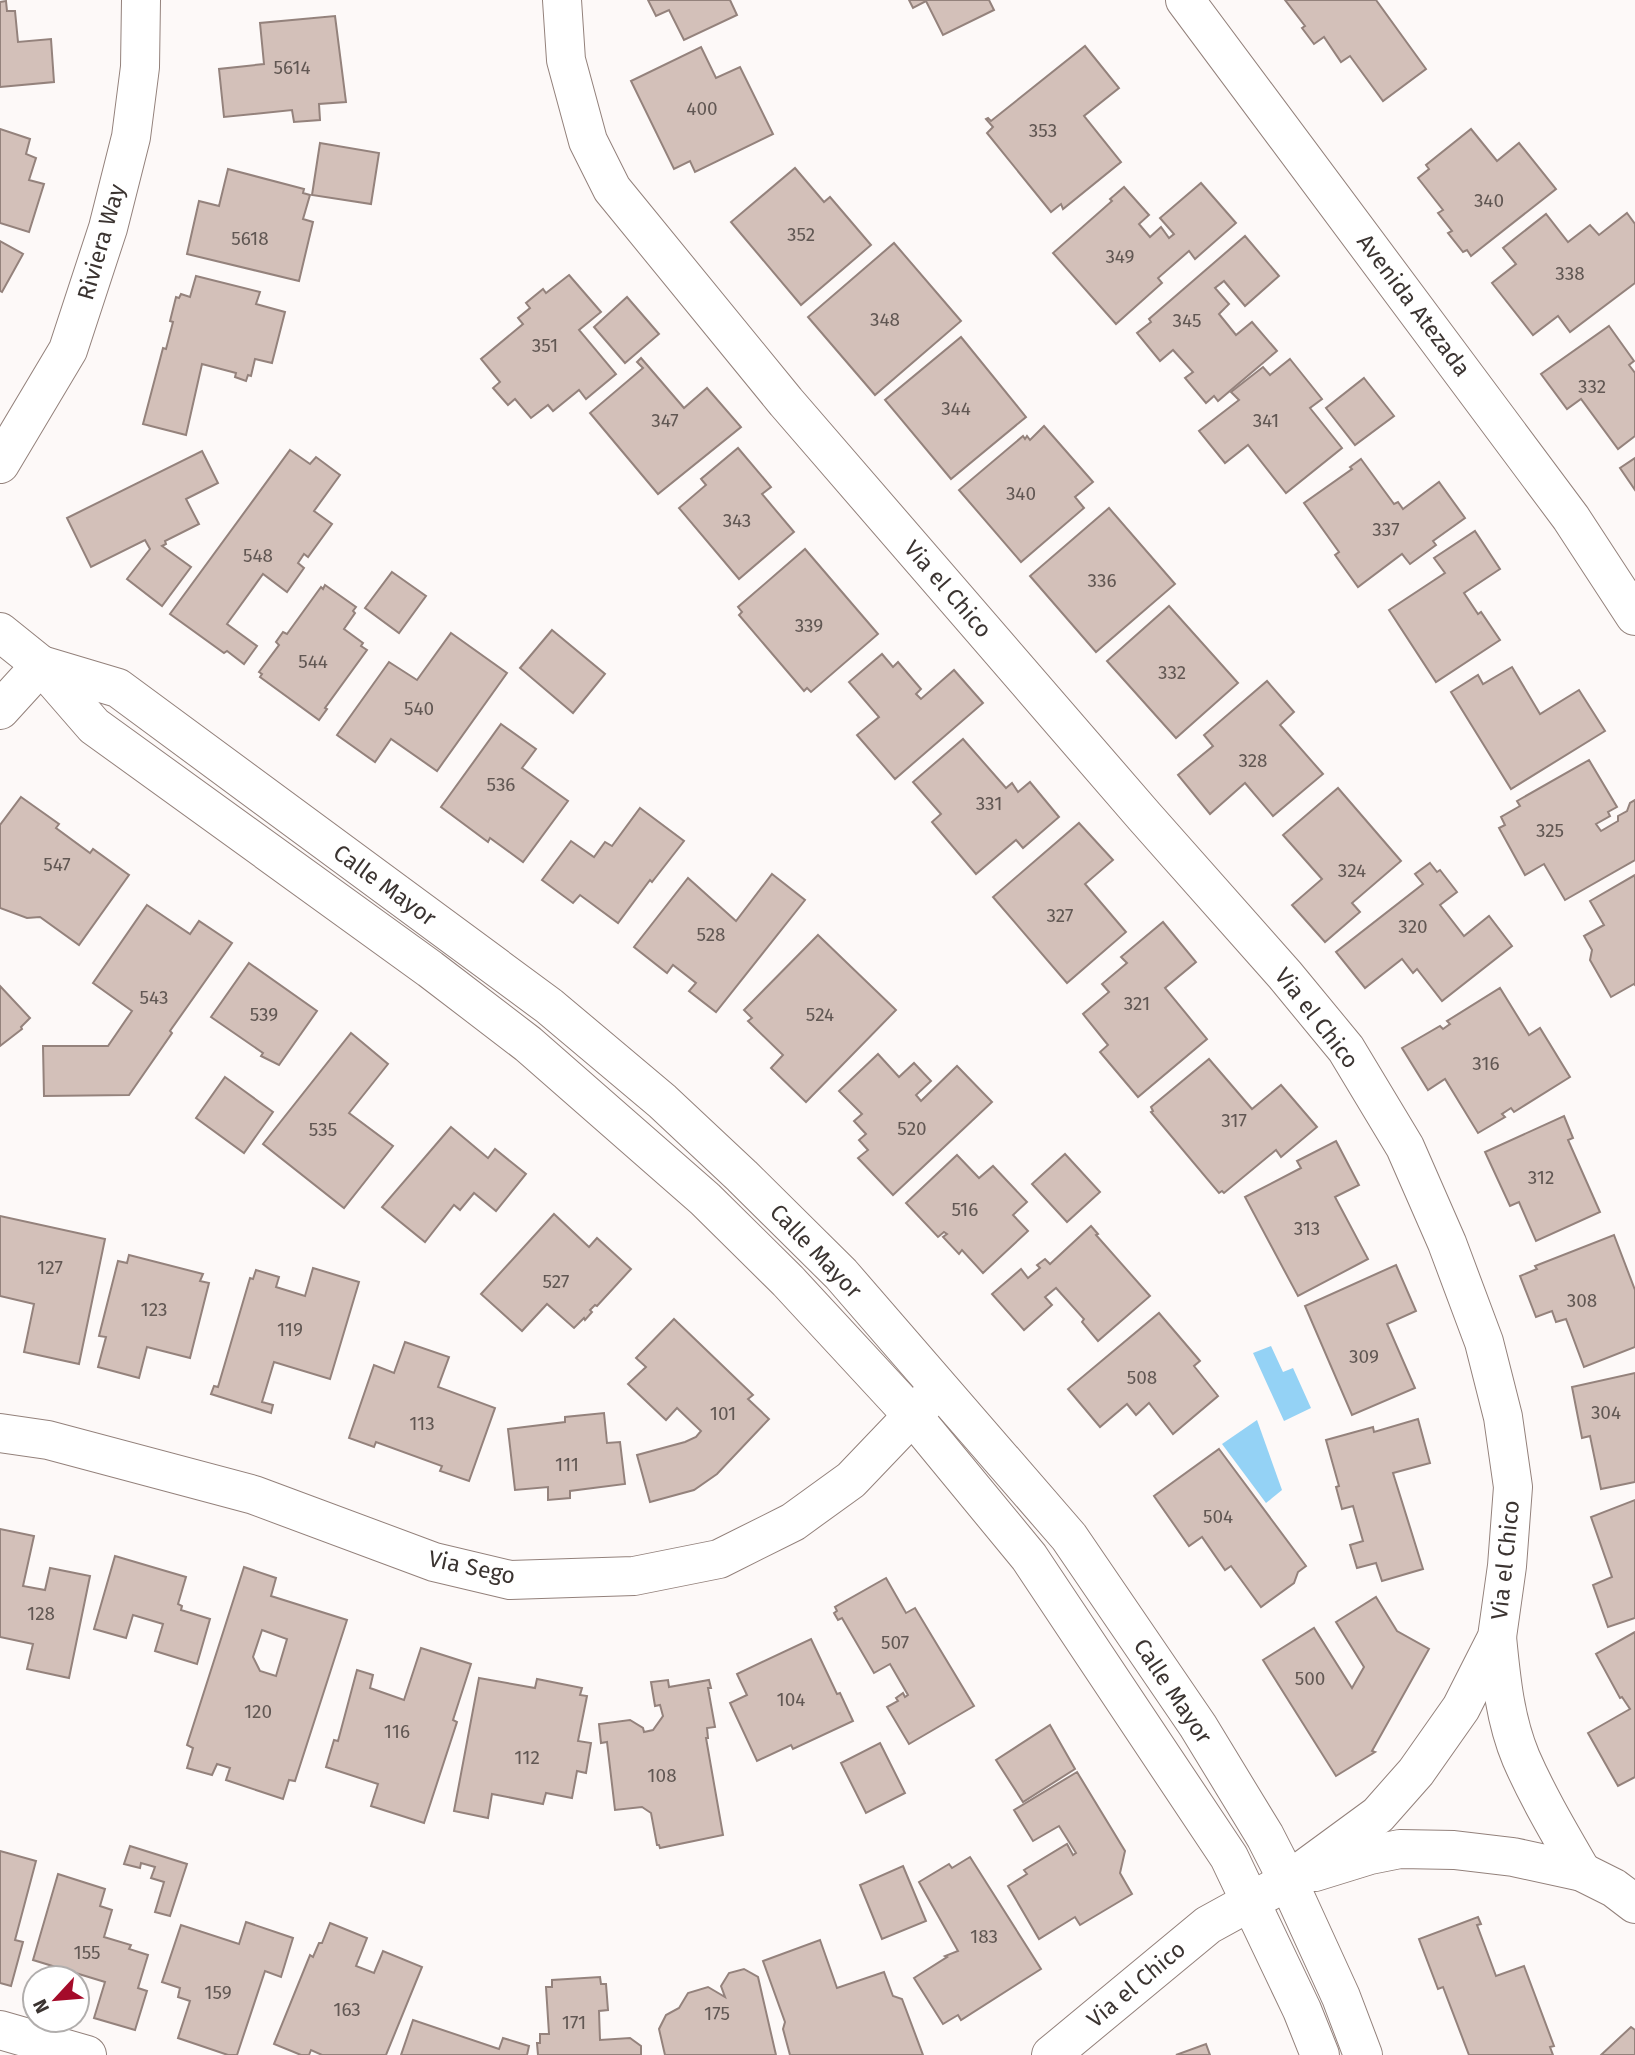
<svg xmlns="http://www.w3.org/2000/svg" width="1635" height="2055" font-family="'Fira Sans',sans-serif">
<style>
.water{fill:#94d2f5}
.building{fill:#d3c0b9;stroke:#94827c;stroke-width:2;fill-rule:evenodd}
.lines{fill:none;stroke-linecap:round;stroke-linejoin:round}
.street-casing{stroke:#93817b;stroke-width:40}
.secondary-casing{stroke:#93817b;stroke-width:40}
.street{stroke:#fff;stroke-width:38}
.secondary{stroke:#fff;stroke-width:38}
.labels{text-anchor:middle;stroke-width:7;stroke-linejoin:round;paint-order:stroke}
.number-label{font-size:19px;fill:#615753}
.street-label{font-size:23px;fill:#3b3431;stroke:#fff}
</style>
<rect width="100%" height="100%" fill="#fdf9f8"/>
<g class="water">
<path d="M1271,1346L1283,1372L1293,1368L1311,1408L1284,1421L1253,1353Z"/>
<path d="M1257,1420L1282,1490L1266,1503L1222,1444Z"/>
</g>
<g class="building">
<path d="M648,0H730L737,15L684,40L669,10L656,16Z"/>
<path d="M909,0H989L994,10L943,35L926,1L913,8Z"/>
<path d="M1285,0H1376L1426,69L1383,101L1350,56L1341,62L1324,37L1314,44L1302,28L1305,26Z"/>
<path d="M6,1L7,11H15L18,42L51,39L54,82L0,87V2Z"/>
<path d="M335,16L346,102L319,104L320,120L294,122L292,110L224,117L219,69L264,64L260,23Z"/>
<path d="M1085,46L1119,88L1084,116L1121,162L1063,209L1061,204L1051,212L987,133L993,127L986,119L988,118L991,121Z"/>
<path d="M701,47L716,78L740,67L773,134L695,172L690,161L674,169L631,81Z"/>
<path d="M0,129L30,139L26,154L36,158L29,180L44,184L29,232L0,223Z"/>
<path d="M1471,129L1497,161L1519,143L1556,189L1471,256L1467,250L1463,252L1448,233L1452,231L1438,213L1443,210L1418,178L1429,169L1426,165Z"/>
<path d="M320,143L379,153L371,204L312,195Z"/>
<path d="M795,168L824,202L830,197L871,245L801,305L731,222Z"/>
<path d="M228,169L304,189L303,193L310,195L303,219L313,222L299,281L187,254L199,201L219,206Z"/>
<path d="M1201,183L1236,223L1195,259L1189,251L1158,278L1162,283L1116,324L1053,253L1112,201L1110,199L1124,187L1149,215L1139,224L1150,237L1161,227L1169,238L1174,234L1160,218Z"/>
<path d="M1627,213L1635,224V283L1570,332L1558,316L1533,335L1492,283L1516,264L1503,248L1546,214L1568,242L1590,225L1599,235Z"/>
<path d="M1245,236L1279,276L1245,306L1224,281L1215,288L1229,304L1219,314L1236,335L1252,322L1277,351L1218,401L1214,396L1206,403L1185,378L1193,372L1173,350L1160,361L1137,333L1151,322L1149,319Z"/>
<path d="M0,241L23,254L2,292L0,291Z"/>
<path d="M894,243L961,321L875,395L808,317Z"/>
<path d="M569,275L601,312L579,330L616,374L586,399L579,390L553,411L548,405L531,418L515,399L508,405L493,388L500,382L481,359L523,324L518,318L530,308L526,303L543,289L546,293Z"/>
<path d="M196,276L260,292L256,304L285,312L272,363L255,359L251,376L248,375L246,381L235,377L236,373L202,364L186,435L143,424L163,348L166,349L173,322L170,321L176,297L179,298L181,294L190,297Z"/>
<path d="M627,297L659,334L625,363L594,327Z"/>
<path d="M1609,326L1634,361L1629,365L1635,373V436L1618,449L1581,399L1567,409L1541,374Z"/>
<path d="M961,337L1026,417L951,479L885,400Z"/>
<path d="M641,358L684,408L707,388L741,427L658,494L590,413L643,368L637,362Z"/>
<path d="M1290,359L1322,399L1310,408L1342,448L1286,493L1248,445L1225,463L1199,431L1239,400L1231,392L1263,367L1270,375Z"/>
<path d="M1364,378L1394,416L1355,445L1326,408Z"/>
<path d="M1044,426L1093,482L1075,497L1084,508L1021,562L959,490L1023,436L1025,439L1027,436L1030,440Z"/>
<path d="M738,448L771,487L762,494L794,532L739,579L679,508L706,485L701,479Z"/>
<path d="M290,450L310,464L316,457L340,475L314,511L332,524L308,557L304,554L298,563L304,568L287,592L263,574L227,624L257,646L244,664L227,651L224,653L170,614Z"/>
<path d="M202,451L218,483L186,499L199,524L165,541L166,544L162,546L191,567L162,606L127,579L150,549L145,540L91,567L67,518Z"/>
<path d="M1635,458V490L1620,468Z"/>
<path d="M1361,459L1394,504L1398,502L1403,509L1439,482L1465,518L1433,541L1436,545L1410,564L1402,554L1358,587L1335,555L1339,552L1304,503L1352,469L1350,467Z"/>
<path d="M1109,508L1175,584L1096,652L1030,576Z"/>
<path d="M1475,531L1500,569L1464,593L1478,614L1481,612L1500,640L1436,682L1389,610L1445,573L1434,558Z"/>
<path d="M805,549L878,634L811,692L807,688L804,691L739,615L742,612L738,607Z"/>
<path d="M392,572L426,596L399,633L365,608Z"/>
<path d="M325,585L356,607L353,611L355,613L344,629L363,643L361,646L367,650L325,708L327,709L319,720L260,677L262,674L259,672L279,645L276,642L283,632L287,634L321,587L323,589Z"/>
<path d="M1169,606L1238,683L1176,738L1107,661Z"/>
<path d="M552,630L605,674L573,713L520,668Z"/>
<path d="M451,633L507,673L437,771L391,739L375,762L337,735L389,662L417,680Z"/>
<path d="M882,654L893,667L898,662L921,689L916,694L921,699L954,670L983,703L895,779L857,735L879,717L849,682Z"/>
<path d="M1512,667L1540,714L1579,690L1605,731L1511,789L1451,692L1478,675L1483,684Z"/>
<path d="M1267,681L1294,712L1280,725L1323,774L1273,816L1245,783L1210,814L1178,775L1213,746L1204,735Z"/>
<path d="M501,724L536,749L522,768L568,801L523,862L490,838L488,842L441,807Z"/>
<path d="M963,739L1006,788L1012,783L1018,792L1030,782L1059,817L1023,848L1016,840L976,874L932,822L941,814L913,782Z"/>
<path d="M1589,760L1617,807L1608,812L1610,816L1596,824L1601,831L1618,821V816L1627,811L1630,803L1635,800V860L1565,900L1544,864L1525,875L1499,828L1505,825L1501,817L1520,806L1517,801Z"/>
<path d="M1338,788L1401,861L1352,903L1360,912L1325,942L1292,905L1322,879L1283,835Z"/>
<path d="M21,797L59,824L56,828L90,853L93,849L129,875L79,945L40,917L27,918L0,908V825Z"/>
<path d="M640,808L684,841L652,882L650,880L618,923L580,895L573,903L542,880L571,841L594,857L605,842L612,846Z"/>
<path d="M1079,823L1113,860L1085,884L1126,932L1067,983L993,897Z"/>
<path d="M1430,863L1437,872L1440,870L1457,892L1440,905L1464,936L1489,916L1512,946L1442,1001L1417,969L1413,973L1402,959L1365,988L1336,952L1423,884L1415,874Z"/>
<path d="M772,874L805,900L716,1012L689,991L696,983L673,965L667,973L634,947L688,878L736,921Z"/>
<path d="M1635,875V985L1634,984L1611,997L1590,960L1592,950L1584,936L1604,925L1590,901Z"/>
<path d="M147,905L190,934L199,921L232,943L170,1031L172,1033L129,1095L44,1096L43,1046H108L132,1011L93,983Z"/>
<path d="M1163,922L1196,962L1165,988L1207,1039L1138,1097L1100,1052L1108,1045L1083,1014L1109,992L1102,984L1127,963L1121,957Z"/>
<path d="M818,935L896,1010L806,1102L771,1068L783,1055L748,1021L752,1018L744,1010Z"/>
<path d="M249,963L317,1011L279,1065L261,1056L263,1053L211,1017Z"/>
<path d="M0,986L30,1018L21,1027L22,1029L0,1046Z"/>
<path d="M1500,988L1529,1035L1540,1028L1570,1077L1514,1112L1511,1108L1502,1114L1505,1117L1478,1133L1445,1079L1428,1090L1402,1048L1440,1026L1443,1029L1450,1024L1447,1021Z"/>
<path d="M351,1033L388,1064L349,1113L393,1146L344,1208L263,1144Z"/>
<path d="M878,1054L899,1077L914,1063L931,1081L916,1095L921,1101L957,1066L992,1102L893,1195L858,1158L868,1150L859,1140L866,1134L854,1121L862,1114L839,1091Z"/>
<path d="M1209,1059L1252,1109L1281,1085L1317,1127L1281,1157L1276,1150L1224,1193L1222,1191L1219,1193L1151,1112L1153,1111L1151,1107Z"/>
<path d="M225,1077L273,1112L244,1153L196,1118Z"/>
<path d="M1564,1116L1573,1138L1568,1140L1600,1212L1536,1241L1519,1202L1510,1206L1485,1152Z"/>
<path d="M451,1127L488,1158L495,1149L526,1174L496,1211L474,1193L460,1210L454,1205L425,1242L382,1207Z"/>
<path d="M1336,1141L1359,1185L1335,1197L1368,1259L1298,1296L1245,1197L1301,1168L1297,1161Z"/>
<path d="M1065,1154L1100,1192L1067,1222L1032,1184Z"/>
<path d="M957,1155L979,1178L993,1166L1027,1202L1013,1215L1028,1231L983,1273L962,1250L959,1254L943,1237L947,1234L944,1232L938,1237L906,1203Z"/>
<path d="M554,1214L589,1247L597,1238L631,1269L597,1306L595,1305L590,1310L592,1312L585,1320L584,1318L574,1328L547,1304L522,1331L481,1294Z"/>
<path d="M0,1216L105,1239L79,1364L24,1352L34,1304L0,1296Z"/>
<path d="M1091,1226L1098,1234L1096,1235L1150,1296L1098,1341L1082,1322L1084,1319L1056,1288L1045,1297L1052,1305L1024,1330L992,1294L1021,1269L1028,1278L1040,1268L1037,1265L1045,1259L1050,1264Z"/>
<path d="M1614,1235L1635,1290V1347L1584,1367L1566,1319L1556,1322L1552,1311L1536,1317L1520,1276L1537,1269L1535,1266Z"/>
<path d="M129,1255L203,1274L200,1281L209,1283L190,1358L147,1347L139,1378L98,1367L106,1337L99,1336L118,1261L127,1263Z"/>
<path d="M1396,1265L1416,1311L1387,1324L1415,1388L1352,1415L1305,1306Z"/>
<path d="M313,1268L359,1282L330,1379L274,1362L262,1402L273,1405L271,1413L211,1394L214,1386L218,1387L250,1278L253,1279L256,1270L279,1277L276,1287L305,1296Z"/>
<path d="M1159,1313L1200,1361L1194,1366L1218,1396L1173,1434L1149,1403L1136,1415L1127,1404L1100,1427L1068,1389Z"/>
<path d="M674,1319L753,1395L748,1399L769,1419L717,1474L694,1490L650,1502L637,1455L685,1442L696,1437L701,1431L677,1408L666,1420L628,1384L646,1367L636,1358Z"/>
<path d="M405,1342L449,1357L438,1387L495,1408L469,1481L440,1471L442,1466L376,1442L374,1447L349,1438L374,1365L394,1373Z"/>
<path d="M1635,1373V1482L1601,1489L1590,1436L1582,1438L1572,1387Z"/>
<path d="M604,1413L607,1443L620,1442L625,1484L570,1491V1498L548,1500V1487L515,1490L508,1429L565,1422V1417Z"/>
<path d="M1418,1419L1430,1463L1393,1473L1423,1569L1382,1581L1376,1563L1357,1568L1350,1545L1363,1541L1353,1506L1342,1509L1336,1487L1339,1486L1326,1440L1373,1427L1374,1432Z"/>
<path d="M1219,1449L1306,1566L1298,1572L1294,1583L1261,1607L1231,1566L1225,1570L1202,1537L1189,1546L1154,1496Z"/>
<path d="M1635,1500V1618L1608,1627L1593,1585L1612,1577L1591,1517Z"/>
<path d="M0,1529L34,1536L23,1586L45,1590L50,1568L90,1576L69,1678L27,1669L33,1644L0,1637Z"/>
<path d="M115,1556L186,1577L178,1604L182,1606L181,1610L210,1619L197,1664L155,1651L163,1624L133,1615L126,1638L94,1629Z"/>
<path d="M244,1567L276,1578L271,1596L347,1620L295,1781L289,1780L283,1799L226,1780L230,1768L217,1764L212,1775L187,1768L193,1748L187,1745ZM262,1630L287,1639L276,1676L260,1671L253,1657Z"/>
<path d="M886,1578L906,1613L915,1608L974,1706L909,1744L887,1707L898,1701L896,1698L903,1693L905,1697L908,1695L890,1664L874,1673L842,1618L838,1620L834,1613L837,1611L835,1607Z"/>
<path d="M1376,1597L1397,1631L1429,1649L1372,1751L1375,1752L1336,1776L1263,1660L1314,1628L1352,1688L1364,1667L1336,1622Z"/>
<path d="M1635,1632V1777L1618,1786L1588,1733L1630,1709L1622,1697L1620,1698L1596,1654Z"/>
<path d="M811,1639L837,1694L840,1693L853,1721L793,1749L791,1745L757,1761L730,1703L747,1695L737,1674Z"/>
<path d="M421,1648L471,1664L453,1720L457,1722L424,1823L371,1806L378,1784L326,1767L334,1740L338,1741L357,1670L373,1675L370,1688L404,1700Z"/>
<path d="M479,1678L535,1688L537,1679L582,1688L580,1695L587,1696L578,1741L591,1743L586,1773L577,1771L572,1798L546,1793L543,1804L492,1794L488,1818L454,1811Z"/>
<path d="M668,1680L669,1687L709,1680L711,1688H708L715,1727L707,1728L708,1738H706L723,1835L660,1848L659,1845H657L651,1813L642,1807L615,1810L607,1742L601,1743L599,1724L630,1720L643,1728L644,1732L653,1730L663,1716L660,1705L655,1706L651,1682Z"/>
<path d="M1050,1725L1075,1769L1023,1802L996,1760Z"/>
<path d="M880,1743L905,1793L866,1813L841,1763Z"/>
<path d="M1077,1772L1125,1851L1120,1873L1132,1894L1080,1925L1075,1917L1039,1939L1008,1886L1027,1874L1024,1870L1067,1844L1073,1855L1076,1853L1059,1826L1033,1841L1014,1810Z"/>
<path d="M130,1846L187,1864L170,1916L155,1912L164,1882L151,1878L155,1867L141,1863L140,1868L124,1864Z"/>
<path d="M0,1851L36,1861L15,1940L23,1942L11,1986L0,1983Z"/>
<path d="M970,1857L1041,1969L961,2020L958,2015L943,2024L914,1978L947,1957L945,1956L958,1951L919,1882L949,1864L952,1868Z"/>
<path d="M903,1866L926,1921L882,1939L860,1885Z"/>
<path d="M58,1874L105,1889L100,1906L112,1910L104,1937L131,1945L129,1949L148,1955L138,1988L147,1991L135,2030L94,2018L105,1982L33,1960Z"/>
<path d="M1478,1917L1481,1924L1477,1925L1496,1976L1524,1966L1554,2046L1550,2047L1553,2055H1469L1443,1987L1438,1989L1419,1939Z"/>
<path d="M246,1922L293,1938L281,1977L265,1971L237,2055H228L178,2038L190,2001L178,1997L180,1988L162,1982L181,1925L239,1944Z"/>
<path d="M330,1923L367,1938L356,1966L374,1973L383,1951L422,1967L386,2055H322L311,2050L309,2055H301L274,2044L310,1955L313,1957L319,1943H322Z"/>
<path d="M820,1940L837,1988L884,1972L893,1996L902,1999L923,2055H790L783,2029L785,2022L763,1961Z"/>
<path d="M744,1969L758,1977L776,2055H665L659,2029L666,2015L679,2008L688,1993L708,1987L725,1997L721,1986L729,1973Z"/>
<path d="M600,1977L601,1984H606L608,2010L599,2011L600,2040L630,2038L641,2046V2055H538L537,2043H540V2034H549L546,1987H552V1980Z"/>
<path d="M413,2020L499,2049L503,2038L529,2046L527,2055H401Z"/>
<path d="M1631,2027L1635,2030V2055H1601Z"/>
<path d="M1206,2044L1210,2055H1176Z"/>
</g>
<g class="lines">
<defs>
<g id="street">
<path d="M562,0L566,60L588,141L612,189L786,402L1144,816L1285,975L1346,1049L1405,1147L1447,1243L1484,1342L1503,1417L1513,1487L1507,1566L1497,1637L1461,1708L1416,1772L1378,1815L1288,1881L1208,1925L1051,2055"/>
<path d="M1185,0L1571,518L1635,616"/>
<path d="M0,464L68,350L108,228L131,137L140,67L141,0"/>
<path d="M0,710L41,665"/>
<path d="M0,1433L48,1440L254,1495L434,1562L510,1580L634,1576L719,1559L793,1522L851,1480L936,1391"/>
<path d="M1497,1637C1501,1678 1505,1720 1521,1758C1538,1797 1560,1834 1582,1872"/>
<path d="M1315,1872L1370,1855L1400,1849L1454,1850L1513,1857L1582,1872L1614,1888L1635,1904"/>
<path d="M0,2030L87,2055"/>
</g>
<g id="secondary">
<path d="M0,632L41,665L94,726L430,969L528,1044L705,1199L788,1281L912,1415L1029,1557L1229,1857L1302,2010L1320,2055"/>
<path d="M41,665L118,688L549,1006L662,1101L742,1176L841,1274L1069,1537L1198,1726L1265,1836L1288,1881L1341,1997L1363,2055"/>
</g>
</defs>
<use href="#street" class="street-casing"/>
<use href="#secondary" class="secondary-casing"/>
<use href="#street" class="street"/>
<use href="#secondary" class="secondary"/>
</g>
<g class="labels">
<g class="number-label">
<text x="292" y="74">5614</text>
<text x="702" y="115">400</text>
<text x="1043" y="137">353</text>
<text x="1489" y="207">340</text>
<text x="801" y="241">352</text>
<text x="250" y="245">5618</text>
<text x="1120" y="263">349</text>
<text x="1570" y="280">338</text>
<text x="885" y="326">348</text>
<text x="1187" y="327">345</text>
<text x="545" y="352">351</text>
<text x="1592" y="393">332</text>
<text x="956" y="415">344</text>
<text x="665" y="427">347</text>
<text x="1266" y="427">341</text>
<text x="1021" y="500">340</text>
<text x="737" y="527">343</text>
<text x="1386" y="536">337</text>
<text x="258" y="562">548</text>
<text x="1102" y="587">336</text>
<text x="809" y="632">339</text>
<text x="313" y="668">544</text>
<text x="1172" y="679">332</text>
<text x="419" y="715">540</text>
<text x="1253" y="767">328</text>
<text x="501" y="791">536</text>
<text x="989" y="810">331</text>
<text x="1550" y="837">325</text>
<text x="57" y="871">547</text>
<text x="1352" y="877">324</text>
<text x="1060" y="922">327</text>
<text x="1413" y="933">320</text>
<text x="711" y="941">528</text>
<text x="154" y="1004">543</text>
<text x="1137" y="1010">321</text>
<text x="264" y="1021">539</text>
<text x="820" y="1021">524</text>
<text x="1486" y="1070">316</text>
<text x="1234" y="1127">317</text>
<text x="912" y="1135">520</text>
<text x="323" y="1136">535</text>
<text x="1541" y="1184">312</text>
<text x="965" y="1216">516</text>
<text x="1307" y="1235">313</text>
<text x="50" y="1274">127</text>
<text x="556" y="1288">527</text>
<text x="1582" y="1307">308</text>
<text x="154" y="1316">123</text>
<text x="290" y="1336">119</text>
<text x="1364" y="1363">309</text>
<text x="1142" y="1384">508</text>
<text x="1606" y="1419">304</text>
<text x="723" y="1420">101</text>
<text x="422" y="1430">113</text>
<text x="567" y="1471">111</text>
<text x="1218" y="1523">504</text>
<text x="41" y="1620">128</text>
<text x="895" y="1649">507</text>
<text x="1310" y="1685">500</text>
<text x="791" y="1706">104</text>
<text x="258" y="1718">120</text>
<text x="397" y="1738">116</text>
<text x="527" y="1764">112</text>
<text x="662" y="1782">108</text>
<text x="984" y="1943">183</text>
<text x="87" y="1959">155</text>
<text x="218" y="1999">159</text>
<text x="347" y="2016">163</text>
<text x="717" y="2020">175</text>
<text x="574" y="2029">171</text>
</g>
<g class="street-label">
<text transform="translate(101 242) rotate(-74)" y="8">Riviera Way</text>
<text transform="translate(1414 305) rotate(53)" y="8">Avenida Atezada</text>
<text transform="translate(948 589) rotate(49)" y="8">Via el Chico</text>
<text transform="translate(385 885) rotate(36)" y="8">Calle Mayor</text>
<text transform="translate(1317 1018) rotate(52)" y="8">Via el Chico</text>
<text transform="translate(816 1251) rotate(46)" y="8">Calle Mayor</text>
<text transform="translate(1505 1560) rotate(-84)" y="8">Via el Chico</text>
<text transform="translate(472 1567) rotate(12)" y="8">Via Sego</text>
<text transform="translate(1173 1691) rotate(56)" y="8">Calle Mayor</text>
<text transform="translate(1136 1984) rotate(-40)" y="8">Via el Chico</text>
</g>
</g>
<g transform="translate(56 1999) rotate(244)"><circle r="33" fill="#ffffff" stroke="#b1aead" stroke-width="2"/>
<path d="M0-5L12 26L0 18L-12 26Z" fill="#a50b2a"/>
<text y="-10" font-size="19" font-weight="bold" text-anchor="middle" fill="#3b3431">N</text>
</g>
</svg>
